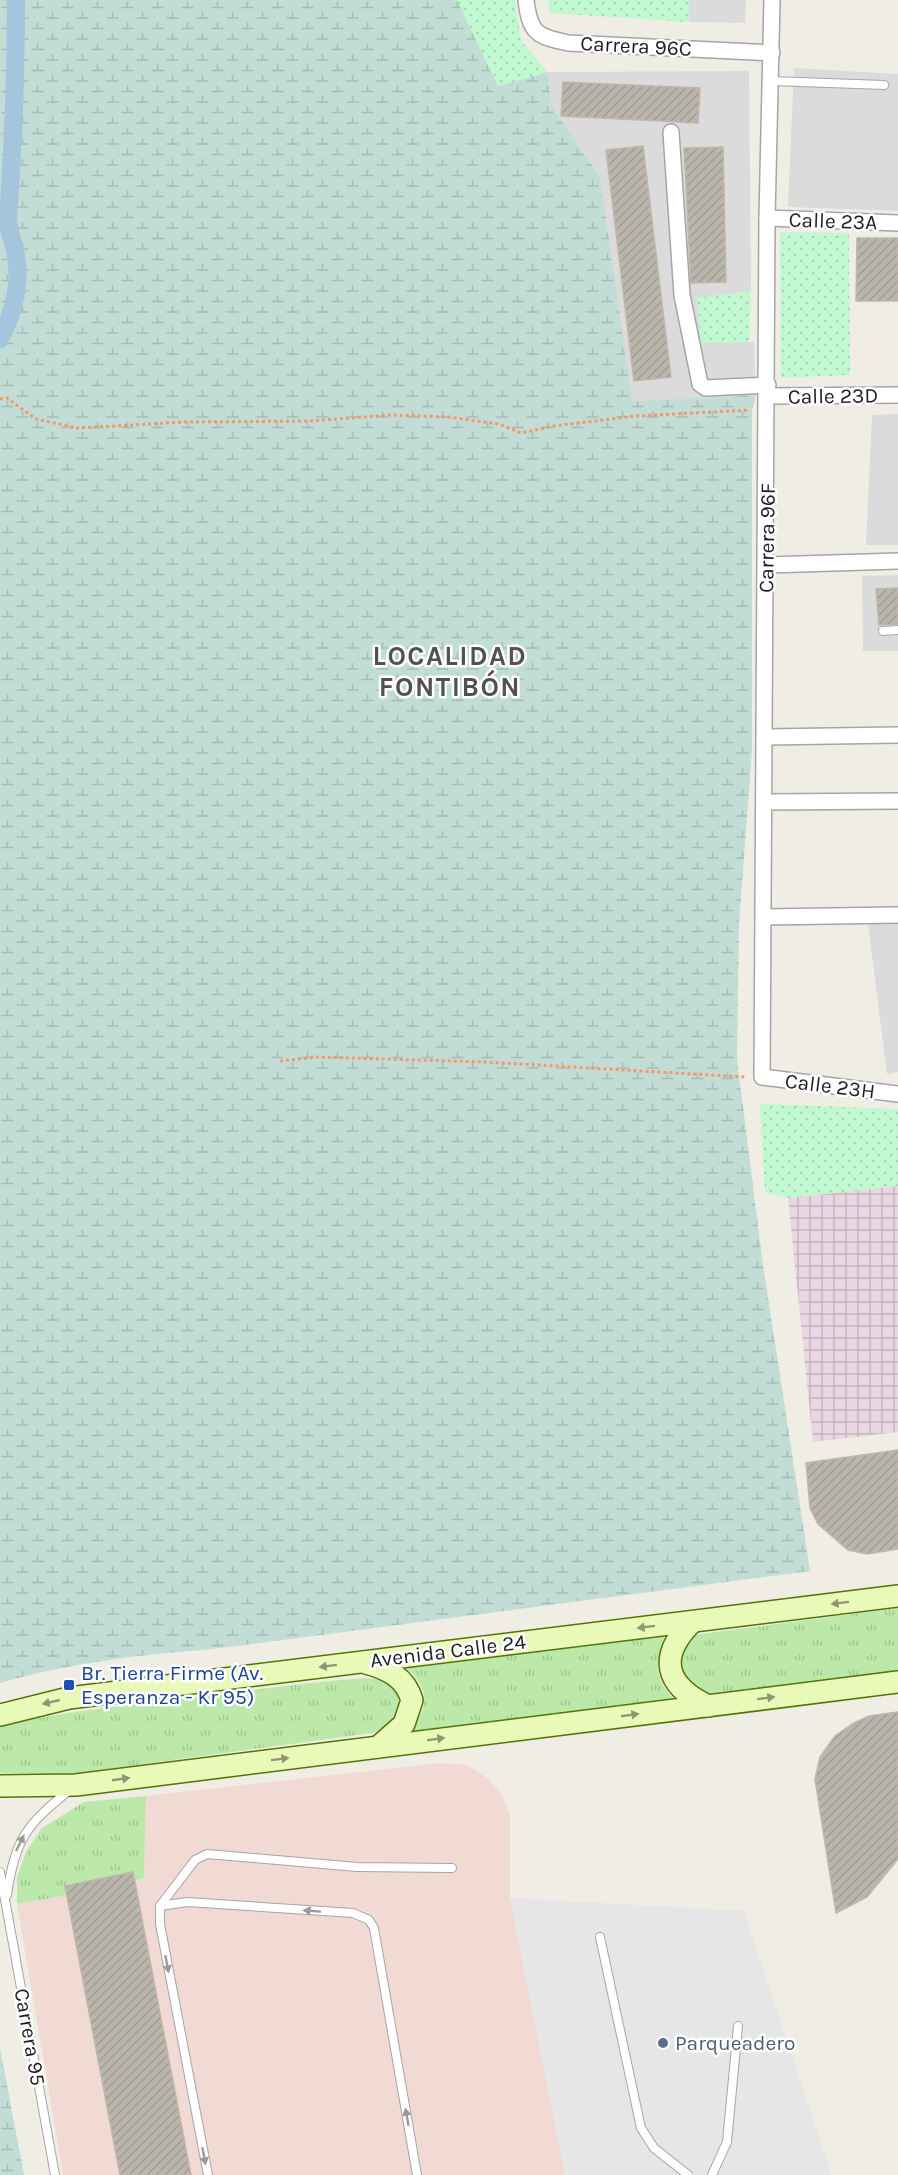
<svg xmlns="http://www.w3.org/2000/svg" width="898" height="2175" font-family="Karla,sans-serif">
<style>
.residential{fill:#dcdbdb}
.commercial{fill:#f0dad3}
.industrial{fill:url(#industrial-grid)}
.grass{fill:url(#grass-tufts)}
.wetland{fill:url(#wetland-marsh)}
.park{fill:url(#park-dots)}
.parking{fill:#e6e6e6}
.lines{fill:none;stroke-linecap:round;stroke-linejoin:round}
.canal{stroke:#a4c5dc;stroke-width:18}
.building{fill:url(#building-hatch);stroke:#c0b7a6;stroke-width:1.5}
.service-casing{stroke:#a5a5a5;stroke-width:10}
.minor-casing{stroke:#a5a5a5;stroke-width:18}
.secondary-casing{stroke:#537405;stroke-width:24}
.path{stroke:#f9956b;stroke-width:3;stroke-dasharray:3 3;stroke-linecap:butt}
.service{stroke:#fff;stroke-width:8}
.minor{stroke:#fff;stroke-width:15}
.secondary{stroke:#e9f9b7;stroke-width:21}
.oneway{fill:#8e9672}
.oneway2{fill:#9a9a9a}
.transit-dot{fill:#1a4fb4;stroke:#fff;stroke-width:2}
.service-dot{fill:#5c6f8a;stroke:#fff;stroke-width:2}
.labels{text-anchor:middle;stroke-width:5;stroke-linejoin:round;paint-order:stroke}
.street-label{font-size:21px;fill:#1e1e1e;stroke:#fff}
.transit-label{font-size:21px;fill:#164399;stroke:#fff;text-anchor:start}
.service-label{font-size:21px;fill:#4e5e75;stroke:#fff;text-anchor:start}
.district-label{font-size:27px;font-weight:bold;letter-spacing:1.5px;fill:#515151;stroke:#fff}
</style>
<defs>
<pattern id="industrial-grid" width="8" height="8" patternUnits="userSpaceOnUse" patternTransform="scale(1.5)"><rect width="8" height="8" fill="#e8d6e1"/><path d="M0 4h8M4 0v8" fill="none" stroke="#c7b7c1"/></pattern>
<pattern id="grass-tufts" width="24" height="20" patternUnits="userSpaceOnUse" patternTransform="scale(1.5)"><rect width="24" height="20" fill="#bce9a9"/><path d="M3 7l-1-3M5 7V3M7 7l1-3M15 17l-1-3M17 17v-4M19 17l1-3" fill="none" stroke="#a1c791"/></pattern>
<pattern id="wetland-marsh" width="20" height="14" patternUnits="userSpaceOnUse" patternTransform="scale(1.5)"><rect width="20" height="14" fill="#c1ddd5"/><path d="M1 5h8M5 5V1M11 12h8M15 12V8" fill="none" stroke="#a5bdb6"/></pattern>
<pattern id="park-dots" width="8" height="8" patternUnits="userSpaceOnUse" patternTransform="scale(1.5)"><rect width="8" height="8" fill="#c0f9d0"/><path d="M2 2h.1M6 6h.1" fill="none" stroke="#a5d5b2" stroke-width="1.8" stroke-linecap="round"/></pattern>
<pattern id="building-hatch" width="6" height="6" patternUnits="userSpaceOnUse" patternTransform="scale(1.5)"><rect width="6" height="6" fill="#bbb6ad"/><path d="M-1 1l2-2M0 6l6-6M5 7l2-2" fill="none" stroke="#a09c94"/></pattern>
</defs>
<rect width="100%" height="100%" fill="#efede4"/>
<g class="residential">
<path d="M689,0H746L745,23L689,22Z"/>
<path d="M794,68L898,74V211L788,207Z"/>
<path d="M749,71L751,291L698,298L749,342H754L756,395L631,401L600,177L552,107L547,72Z"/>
<path d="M898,414V545H866L872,415Z"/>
<path d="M898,575V651H863L862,576Z"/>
<path d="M868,923H898V1072L887,1074Z"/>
</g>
<path class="commercial" d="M440,1763L467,1765L489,1779L502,1795L510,1815V1898L565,2175H63L17,1904L105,1889L144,1878L146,1796Z"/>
<path class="industrial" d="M898,1186V1432L813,1442L788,1198Z"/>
<g class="grass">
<path d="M898,1608V1672L717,1695C697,1692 690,1683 678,1668L683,1647L693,1635Z"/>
<path d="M665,1635C655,1660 654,1681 675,1700L409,1733C429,1706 431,1690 405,1666Z"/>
<path d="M368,1678L386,1681L398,1689C403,1716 397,1722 373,1733L70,1774L0,1773V1726C72,1709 145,1704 218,1695C268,1688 317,1681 368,1678Z"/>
<path d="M146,1796L144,1878L105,1889L17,1904V1877L27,1850L42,1828L84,1802Z"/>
</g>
<g class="wetland">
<path d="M0,0H457L498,86L547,72L552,107L600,177L632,401L756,395L752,410V750L739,923L737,1059L762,1258L810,1571L213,1649C139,1655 73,1662 0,1683Z"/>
<path d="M0,2048L24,2175H0Z"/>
</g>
<g class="park">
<path d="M457,0H515L521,40L547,72L498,86Z"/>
<path d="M548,0H689V22L550,13Z"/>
<path d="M780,232L849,233L850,375L781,378Z"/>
<path d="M751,291L749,342L701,343L697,298Z"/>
<path d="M760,1104L898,1109V1186L788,1198L765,1192Z"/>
</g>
<path class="parking" d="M510,1898L744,1911L832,2175H565Z"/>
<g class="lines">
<path class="canal" d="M0,339C14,312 22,282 15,251C13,241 8,230 8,220C13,147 16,73 16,0"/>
</g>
<g class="building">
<path d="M563,82L700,88L698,123L561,116Z"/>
<path d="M643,146L671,377L634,381L606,150Z"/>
<path d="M723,147L726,282L691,283L684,148Z"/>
<path d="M857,238H898V301H856Z"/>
<path d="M898,588V624L879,625L876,589Z"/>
<path d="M898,1450V1549L867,1554L848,1550L818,1524L810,1508L806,1463Z"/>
<path d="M898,1712V1859L867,1897L836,1913L815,1779L820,1757L835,1736L854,1723L869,1716Z"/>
<path d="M133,1872L191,2175H120L65,1886Z"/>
</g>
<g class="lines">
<defs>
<g id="service">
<path d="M772,81L884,85"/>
<path d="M883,631L898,630"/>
<path d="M0,1872L55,2175"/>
<path d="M7,1895C15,1838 27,1824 71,1789"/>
<path d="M160,1906L187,1902L353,1913L369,1920L374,1928L417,2175"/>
<path d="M600,1937L641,2128L654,2148L688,2175"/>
<path d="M208,2175L160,1924V1906L195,1860L207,1854L357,1867L452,1868"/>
<path d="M712,2175L727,2142L738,2026"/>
</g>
<g id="minor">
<path d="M526,0C530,34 537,36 568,43L772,53"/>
<path d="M772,0L767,218L762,1077L898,1094"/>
<path d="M671,132L682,295L700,384L706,388L768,385"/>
<path d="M767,218L898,223"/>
<path d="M768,396L898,395"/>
<path d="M767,565L898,561"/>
<path d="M765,737L898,735"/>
<path d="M765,802L898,801"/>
<path d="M764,917L898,915"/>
</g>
<g id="secondary">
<path d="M692,1622C658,1656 664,1685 708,1706"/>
<path d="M366,1663C388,1669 405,1677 412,1700L404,1724L378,1747"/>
<path d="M0,1715L69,1698L898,1596"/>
<path d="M0,1786L76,1785L898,1682"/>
</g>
</defs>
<use href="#service" class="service-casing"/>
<use href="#minor" class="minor-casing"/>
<use href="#secondary" class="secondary-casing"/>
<g class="path">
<path d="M0,399L7,398L36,419L77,428L185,422L311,421L391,415L449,417L499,424L521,433L554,426L635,416L750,410"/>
<path d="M280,1061L317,1057L486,1062L745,1077"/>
</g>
<use href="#service" class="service"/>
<use href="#minor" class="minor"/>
<use href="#secondary" class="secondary"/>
</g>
<defs><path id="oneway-solid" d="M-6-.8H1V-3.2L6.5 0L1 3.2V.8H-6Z" transform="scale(1.5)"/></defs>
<g class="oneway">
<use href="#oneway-solid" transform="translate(840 1603) rotate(173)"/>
<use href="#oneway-solid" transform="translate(646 1627) rotate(173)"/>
<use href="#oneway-solid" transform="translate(328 1666) rotate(173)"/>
<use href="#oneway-solid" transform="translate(766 1698) rotate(-7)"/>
<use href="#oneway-solid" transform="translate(51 1702) rotate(167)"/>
<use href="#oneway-solid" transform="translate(630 1715) rotate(-7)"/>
<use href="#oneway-solid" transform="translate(436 1739) rotate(-7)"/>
<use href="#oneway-solid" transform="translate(280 1759) rotate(-7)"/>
<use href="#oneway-solid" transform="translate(121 1779) rotate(-8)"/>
</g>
<g class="oneway2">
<use href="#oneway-solid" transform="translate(20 1843) rotate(-64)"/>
<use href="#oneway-solid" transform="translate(312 1911) rotate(-176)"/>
<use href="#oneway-solid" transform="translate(167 1964) rotate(79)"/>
<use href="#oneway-solid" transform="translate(407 2117) rotate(-100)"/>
<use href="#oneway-solid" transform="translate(204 2156) rotate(79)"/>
</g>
<rect class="transit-dot" x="63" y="1679" width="12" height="12" rx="3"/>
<circle class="service-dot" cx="663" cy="2043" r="6"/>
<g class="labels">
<g class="street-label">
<text transform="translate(636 46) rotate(3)" y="7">Carrera 96C</text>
<text transform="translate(833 221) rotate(2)" y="7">Calle 23A</text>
<text transform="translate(833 396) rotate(-1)" y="7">Calle 23D</text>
<text transform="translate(767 538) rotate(-89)" y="7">Carrera 96F</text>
<text transform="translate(830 1086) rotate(7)" y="7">Calle 23H</text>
<text transform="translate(448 1651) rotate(-7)" y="7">Avenida Calle 24</text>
<text transform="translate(30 2037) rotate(80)" y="7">Carrera 95</text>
</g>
<g class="transit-label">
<text x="81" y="1680">Br. Tierra Firme (Av.<tspan x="81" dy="24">Esperanza - Kr 95)</tspan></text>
</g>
<g class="service-label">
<text x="675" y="2050">Parqueadero</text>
</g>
<g class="district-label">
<text x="450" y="665">LOCALIDAD<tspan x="450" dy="31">FONTIBÓN</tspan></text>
</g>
</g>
</svg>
